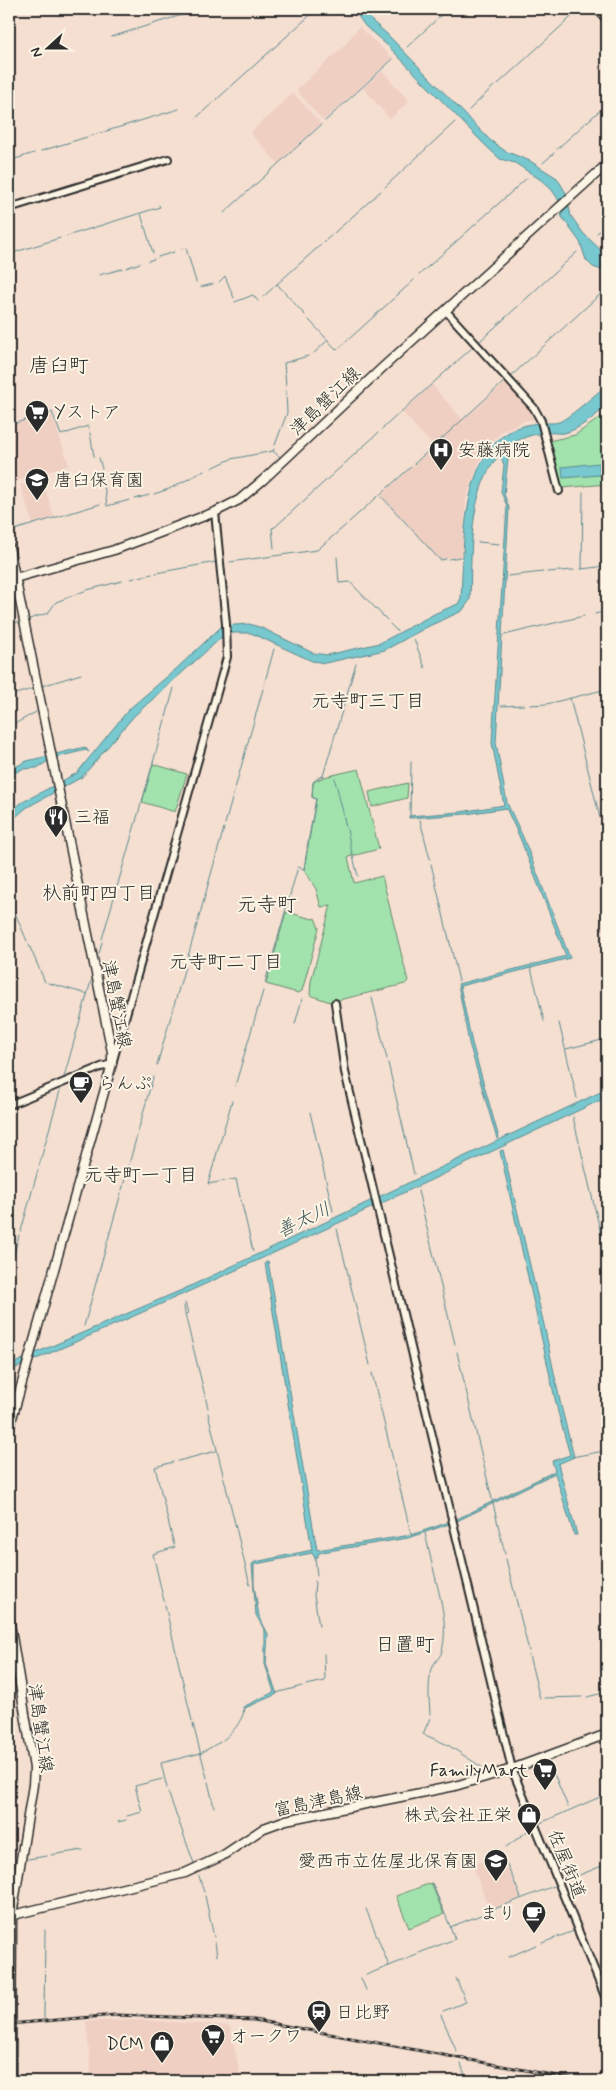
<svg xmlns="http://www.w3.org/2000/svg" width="616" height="2090" font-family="Mynerve,'Klee One',sans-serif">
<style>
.built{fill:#f0cfc3}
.green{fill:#a2e3ad;stroke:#66876c}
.water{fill:#77c8cf;stroke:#59898d}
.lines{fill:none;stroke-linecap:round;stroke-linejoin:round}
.stream{stroke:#59898d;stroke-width:1}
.tertiary-casing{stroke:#2b2b2b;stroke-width:10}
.secondary-casing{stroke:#2b2b2b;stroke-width:11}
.tertiary{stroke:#fcf5e5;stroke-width:6}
.secondary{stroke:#fcf5e5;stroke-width:8}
.rail-casing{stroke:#2b2b2b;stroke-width:3}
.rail{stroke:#fcf5e5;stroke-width:1;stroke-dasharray:4;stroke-linecap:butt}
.labels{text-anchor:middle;stroke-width:4;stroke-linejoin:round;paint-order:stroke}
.street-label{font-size:18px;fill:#2b2b2b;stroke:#fcf5e5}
.poi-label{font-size:18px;fill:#2b2b2b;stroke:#fcf5e5;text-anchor:start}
.neighbourhood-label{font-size:19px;fill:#2b2b2b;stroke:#fcf5e5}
.water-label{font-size:19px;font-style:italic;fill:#425a5c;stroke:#fcf5e5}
.quarter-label{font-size:20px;fill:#2b2b2b;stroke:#fcf5e5}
</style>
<rect width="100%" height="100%" fill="#f5dfd1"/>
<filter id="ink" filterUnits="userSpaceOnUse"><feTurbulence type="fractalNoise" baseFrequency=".02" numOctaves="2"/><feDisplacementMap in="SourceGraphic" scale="10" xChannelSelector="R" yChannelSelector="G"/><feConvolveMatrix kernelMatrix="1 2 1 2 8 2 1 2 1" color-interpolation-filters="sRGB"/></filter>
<g filter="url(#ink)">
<g class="built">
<path d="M359,27L393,58L323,121L298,92L297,89L342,48Z"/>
<path d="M382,71L409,101L390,119L363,88Z"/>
<path d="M293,93L321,124L278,163L250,133Z"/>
<path d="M506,382L530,409L534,419L524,421L501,432L483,452L466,499L462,556L440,560L381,495L434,447L402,412L432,385L463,420Z"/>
<path d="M51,412L69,465L9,483V415L13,424Z"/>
<path d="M42,478L54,517L33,524L20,485Z"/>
<path d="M500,1851L520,1898L489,1910L473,1866Z"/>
<path d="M144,2020L230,2026L241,2081H92L86,2021Z"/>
</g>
<g class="green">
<path d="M607,413V484L562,488L549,441L575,435Z"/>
<path d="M153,764L187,774L175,812L142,802Z"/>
<path d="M359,769L379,849L348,857L354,883L382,876L408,981L405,984L335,1001L330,1002L310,995L311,981L331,905L321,907L316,889L304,869L316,799L312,797L313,782L324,777Z"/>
<path d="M408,783L407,798L372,807L369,792Z"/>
<path d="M286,912L313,919L315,918L319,928L302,991L298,993L266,984Z"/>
<path d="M431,1883L444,1914L409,1928L396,1896Z"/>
</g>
<g class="water">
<path d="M353,9H363L372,21L387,34L490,140L505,151L530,161L557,178L566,193L571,216L583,233L607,256V272L593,267L586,260L580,242L562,217L558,199L552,190L541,180L515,163L500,159L484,144L388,46L365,26Z"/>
<path d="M607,385V406C596,415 579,430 564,433C559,434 554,432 549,433C532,433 518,439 505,448L508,459L504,494L509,508L496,743L507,803L523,837L570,958L460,986L472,1043L499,1138L497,1139L469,1043L458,984L566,956L520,838L506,808L466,814L409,818V816L460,812L504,805L492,743L507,506L501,492L504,465L500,454C467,492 472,553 470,600L462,611L429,626L385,650L325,663L312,661L251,633H233L223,636L134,716L82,777L26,808L9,823V814L21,803L77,773L129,709L176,669L222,626L249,624L262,628L313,653L327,655L380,643L436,613L458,604L461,598C464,548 460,453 515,429C526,424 536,423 548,423C551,423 556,423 559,422C568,419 598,392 607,385Z"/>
<path d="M599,463L600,475L563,478L562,467Z"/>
<path d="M85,747L89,752L86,750L53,758L37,768L22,769L9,776V770L27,761Z"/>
<path d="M607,1089V1097C409,1191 210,1284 9,1371V1366L31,1355L184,1289Z"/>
<path d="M503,1150L544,1325L561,1406L574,1457L558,1464L577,1535H574L555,1473L455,1522L408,1538L322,1552L318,1554V1557L315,1558L312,1553L256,1564L254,1565V1585L259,1616L268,1634L266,1664L277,1694L245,1708L244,1712L243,1707L274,1692L265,1664V1631L256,1615L252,1564L255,1562L312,1550L265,1263L268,1261L317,1550L411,1535L455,1520L555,1471L552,1461L570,1455L558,1412L500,1151Z"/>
</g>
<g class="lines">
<g class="stream">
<path d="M438,18L448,9"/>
<path d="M111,37L201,9"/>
<path d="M407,47L435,21"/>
<path d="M498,84L580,9"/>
<path d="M469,110L494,86"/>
<path d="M196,118L317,9"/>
<path d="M325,121L393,59"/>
<path d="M557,149L607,104"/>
<path d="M41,151L179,109"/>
<path d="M9,161L34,153"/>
<path d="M543,163L554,153"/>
<path d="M385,187L455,122"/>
<path d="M224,213L321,125"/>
<path d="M141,214L153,253"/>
<path d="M597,233L607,224"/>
<path d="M67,236L160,207L159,205"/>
<path d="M182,249L186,248L196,282"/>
<path d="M9,254L60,238"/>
<path d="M158,257L174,252"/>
<path d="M148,261L154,259"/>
<path d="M126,268L140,263"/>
<path d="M99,275L122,269"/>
<path d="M419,275L527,178"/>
<path d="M219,282L225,276L234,298"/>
<path d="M277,284L381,191"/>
<path d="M201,287L213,284"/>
<path d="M263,297L277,284L305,315"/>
<path d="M235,302L253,295L258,301"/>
<path d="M309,320L337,350L414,280"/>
<path d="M480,341L577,252"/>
<path d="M314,353L328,340"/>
<path d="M512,377L532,401"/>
<path d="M509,378L607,288"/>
<path d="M286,385L284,363L308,356"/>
<path d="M537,407L546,419"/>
<path d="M12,424L52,412L61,435L88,426L89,429"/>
<path d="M382,429L473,347"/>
<path d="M90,433L94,456"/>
<path d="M275,445L287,413L286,391"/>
<path d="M274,449L273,451L280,457"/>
<path d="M99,458L102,469"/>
<path d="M414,464L506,380"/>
<path d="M212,468L231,459L273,451"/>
<path d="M104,484L107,506L130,500"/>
<path d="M154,494L169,489L204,471"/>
<path d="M382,497L440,560L446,559"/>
<path d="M135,499L149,495"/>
<path d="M349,522L411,467"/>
<path d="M11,531L100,504"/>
<path d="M478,542L499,544"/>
<path d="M274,548L272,528L275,527L378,433"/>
<path d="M337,557L339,583L350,582L387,620"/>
<path d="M449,559L460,557"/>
<path d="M230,562L317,550L346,525"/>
<path d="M581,569L607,566"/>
<path d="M582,569L583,492"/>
<path d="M547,572L574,570"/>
<path d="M156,573L216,562"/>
<path d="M508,576L543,572"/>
<path d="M139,577L152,574"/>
<path d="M131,579L135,578"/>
<path d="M595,614L607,611"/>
<path d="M29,619L48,613L56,602L87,590L122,581"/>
<path d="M390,624L397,631"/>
<path d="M9,625L18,622"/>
<path d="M504,635L584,616"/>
<path d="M414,639L425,668"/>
<path d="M264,685L274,649"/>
<path d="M42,686L81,674"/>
<path d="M9,696L32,689"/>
<path d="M570,698L600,818"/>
<path d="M530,705L547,704L603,690"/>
<path d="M501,706L524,705"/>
<path d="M343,708L356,663"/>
<path d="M166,717L174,688"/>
<path d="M9,727L36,712"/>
<path d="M335,778L336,785"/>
<path d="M337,787L339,796"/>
<path d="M339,797L343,812"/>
<path d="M142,802L165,720"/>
<path d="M343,813L346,828"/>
<path d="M410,816L411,762"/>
<path d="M420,820L430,859"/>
<path d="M601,823L607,850"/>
<path d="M225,824L263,689"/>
<path d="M347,829L350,844"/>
<path d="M350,845L358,876"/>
<path d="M307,848L316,799L312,797C313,786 311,779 323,776L342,711"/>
<path d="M431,864L459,981"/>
<path d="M9,899L27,941"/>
<path d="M102,939L141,804"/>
<path d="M29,945L45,982"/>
<path d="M99,954L102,942"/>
<path d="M187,960L224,828"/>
<path d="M531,968L544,1021"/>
<path d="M48,983L87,994"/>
<path d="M265,983L298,867L304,869L307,851"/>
<path d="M372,998L387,1059"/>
<path d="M559,1023L577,1098"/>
<path d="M295,1024L302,999"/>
<path d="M566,1049L606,1039"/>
<path d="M388,1063L414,1174"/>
<path d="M157,1065L185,967"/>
<path d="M64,1077L91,981"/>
<path d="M235,1086L263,991"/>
<path d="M232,1101L208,1184L236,1179L240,1197"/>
<path d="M310,1112L333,1211"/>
<path d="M573,1117L607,1259"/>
<path d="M39,1166L61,1087"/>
<path d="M122,1190L153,1077"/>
<path d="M418,1191L455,1344"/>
<path d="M241,1200L253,1251"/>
<path d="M337,1229L370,1365"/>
<path d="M21,1231L38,1170"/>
<path d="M14,1255L19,1235"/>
<path d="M185,1303L188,1313L185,1314L208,1408"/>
<path d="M184,1306L185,1313"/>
<path d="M84,1326L121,1193"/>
<path d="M457,1352L505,1554"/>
<path d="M372,1373L411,1534"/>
<path d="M208,1413L250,1585"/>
<path d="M572,1457L604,1451"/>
<path d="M178,1461L216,1451"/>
<path d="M173,1462L155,1467L174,1545"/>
<path d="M425,1533L432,1564"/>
<path d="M315,1557L317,1576"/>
<path d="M506,1559L529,1651"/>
<path d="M315,1581L314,1595L319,1626"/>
<path d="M164,1601L153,1554L175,1547"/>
<path d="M165,1605L192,1721"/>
<path d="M529,1655L540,1699"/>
<path d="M306,1685L325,1681L324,1654"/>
<path d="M276,1693L302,1686"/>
<path d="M587,1697L607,1692V1729"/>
<path d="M544,1698L582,1697"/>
<path d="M430,1714C429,1698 427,1678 434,1664C437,1659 441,1656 442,1651C449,1622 439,1595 433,1567"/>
<path d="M430,1718L423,1734L448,1745L489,1772"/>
<path d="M193,1724L207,1778"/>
<path d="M223,1740C232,1733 241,1723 244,1711"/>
<path d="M549,1762L568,1807"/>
<path d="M208,1782L214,1807"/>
<path d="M167,1788L161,1763L201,1753L220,1742"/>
<path d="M168,1792L195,1866"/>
<path d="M522,1805L529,1822"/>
<path d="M127,1816L142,1812L135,1786L162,1779"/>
<path d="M118,1822L126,1820"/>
<path d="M538,1824L607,1794"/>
<path d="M506,1847L532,1828L570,1922"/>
<path d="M51,1855L83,1850"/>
<path d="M28,1859L47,1856"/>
<path d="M507,1864L521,1898"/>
<path d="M199,1876L204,1892"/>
<path d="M562,1882L607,1864"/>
<path d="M432,1883L450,1926"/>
<path d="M205,1896L214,1937"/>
<path d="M366,1909L389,1966"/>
<path d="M489,1911L554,1886"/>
<path d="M215,1942L217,1956"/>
<path d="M542,1943L574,1931L605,2006"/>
<path d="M419,1953L455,1939L450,1927L486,1913"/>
<path d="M509,1957L536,1945"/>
<path d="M366,1975L417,1955"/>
<path d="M361,1978L366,1990"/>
<path d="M443,2011L466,2002L456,1978"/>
<path d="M441,2015L457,2052"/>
<path d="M44,2018L45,1930"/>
<path d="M461,2064L467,2081"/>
<path d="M242,2079V2081"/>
</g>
<defs>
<g id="tertiary">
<path d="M597,9L607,20"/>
<path d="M9,208L168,159"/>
<path d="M446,311L534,408L541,421L559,491"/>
<path d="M335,1003L345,1072L512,1769L607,2001"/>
<path d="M9,1105L101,1067L112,1064L227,657L226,624L215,512"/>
</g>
<g id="secondary">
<path d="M9,547L112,1052V1064L9,1429"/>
<path d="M15,578L114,550L215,512L239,500L263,480L382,368L607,164"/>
<path d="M9,1618L34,1768L33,1785L12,1915L11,2081"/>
<path d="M9,1916L185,1873L222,1856L264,1828L286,1820L455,1786L512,1769L607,1734"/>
</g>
</defs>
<use href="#tertiary" class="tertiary-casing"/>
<use href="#secondary" class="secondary-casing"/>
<use href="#tertiary" class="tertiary"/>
<use href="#secondary" class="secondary"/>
<defs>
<path id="rail" d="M9,2024L116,2015L254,2020L584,2081"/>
</defs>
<use href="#rail" class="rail-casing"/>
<use href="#rail" class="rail"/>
</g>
</g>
<defs>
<symbol id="supermarket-pin" viewBox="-11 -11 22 30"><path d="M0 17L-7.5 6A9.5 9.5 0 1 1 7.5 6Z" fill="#2b2b2b" stroke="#fcf5e5"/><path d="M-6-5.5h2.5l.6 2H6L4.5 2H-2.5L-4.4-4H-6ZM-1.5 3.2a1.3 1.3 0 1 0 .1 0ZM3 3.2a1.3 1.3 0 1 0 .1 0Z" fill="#fff"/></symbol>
<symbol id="hospital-pin" viewBox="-11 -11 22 30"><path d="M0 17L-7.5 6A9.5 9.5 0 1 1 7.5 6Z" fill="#2b2b2b" stroke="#fcf5e5"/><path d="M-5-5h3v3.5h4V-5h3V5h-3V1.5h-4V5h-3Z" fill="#fff"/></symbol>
<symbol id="school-pin" viewBox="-11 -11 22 30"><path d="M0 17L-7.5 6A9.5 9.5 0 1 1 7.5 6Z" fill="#2b2b2b" stroke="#fcf5e5"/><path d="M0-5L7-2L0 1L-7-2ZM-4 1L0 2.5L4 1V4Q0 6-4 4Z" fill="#fff"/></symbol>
<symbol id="restaurant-pin" viewBox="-11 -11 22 30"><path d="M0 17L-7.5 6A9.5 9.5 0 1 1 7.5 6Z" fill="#2b2b2b" stroke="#fcf5e5"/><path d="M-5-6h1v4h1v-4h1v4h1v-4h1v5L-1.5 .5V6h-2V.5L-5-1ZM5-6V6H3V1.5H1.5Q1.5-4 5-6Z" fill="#fff"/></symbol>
<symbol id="cafe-pin" viewBox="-11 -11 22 30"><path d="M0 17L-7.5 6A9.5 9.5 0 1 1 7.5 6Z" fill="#2b2b2b" stroke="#fcf5e5"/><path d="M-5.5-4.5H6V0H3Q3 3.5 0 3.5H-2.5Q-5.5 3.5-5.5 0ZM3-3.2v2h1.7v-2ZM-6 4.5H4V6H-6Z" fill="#fff"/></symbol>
<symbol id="shop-pin" viewBox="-11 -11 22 30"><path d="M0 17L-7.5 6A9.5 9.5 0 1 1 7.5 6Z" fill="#2b2b2b" stroke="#fcf5e5"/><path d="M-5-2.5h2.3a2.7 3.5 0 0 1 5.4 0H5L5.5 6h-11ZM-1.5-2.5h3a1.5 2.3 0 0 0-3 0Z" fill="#fff"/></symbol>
<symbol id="station-pin" viewBox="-11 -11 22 30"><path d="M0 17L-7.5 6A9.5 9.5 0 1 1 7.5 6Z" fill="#2b2b2b" stroke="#fcf5e5"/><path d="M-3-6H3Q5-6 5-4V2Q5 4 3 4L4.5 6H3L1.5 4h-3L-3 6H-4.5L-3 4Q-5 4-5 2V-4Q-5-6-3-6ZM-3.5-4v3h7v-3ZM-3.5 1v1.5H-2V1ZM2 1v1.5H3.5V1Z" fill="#fff"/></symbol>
</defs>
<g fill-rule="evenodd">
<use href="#supermarket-pin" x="23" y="398" width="28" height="38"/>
<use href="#hospital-pin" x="427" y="436" width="28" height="38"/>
<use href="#school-pin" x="23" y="466" width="28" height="38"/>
<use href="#restaurant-pin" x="42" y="803" width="28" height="38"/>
<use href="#cafe-pin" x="67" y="1069" width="28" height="38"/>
<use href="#supermarket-pin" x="531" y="1756" width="28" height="38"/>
<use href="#shop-pin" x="515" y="1801" width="28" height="38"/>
<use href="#school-pin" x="482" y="1847" width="28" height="38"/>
<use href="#cafe-pin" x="520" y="1899" width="28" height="38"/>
<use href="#station-pin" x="305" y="1998" width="28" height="38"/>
<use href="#supermarket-pin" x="199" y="2022" width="28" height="38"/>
<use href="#shop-pin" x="148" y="2029" width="28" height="38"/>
</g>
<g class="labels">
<g class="street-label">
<text transform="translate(325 401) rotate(-44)" y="6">津島蟹江線</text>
<text transform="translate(117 1004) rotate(79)" y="6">津島蟹江線</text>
<text transform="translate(41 1728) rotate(82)" y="6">津島蟹江線</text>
<text transform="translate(318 1801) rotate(-12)" y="6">富島津島線</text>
<text transform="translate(567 1864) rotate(68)" y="6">佐屋街道</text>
</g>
<g class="poi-label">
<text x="54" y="418">Yストア</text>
<text x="458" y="456">安藤病院</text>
<text x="54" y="486">唐臼保育園</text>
<text x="74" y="823">三福</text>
<text x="98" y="1089">らんぷ</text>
<text x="528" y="1776" text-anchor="end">FamilyMart</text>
<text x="512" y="1821" text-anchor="end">株式会社正栄</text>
<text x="478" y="1867" text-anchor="end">愛西市立佐屋北保育園</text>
<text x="516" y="1919" text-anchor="end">まり</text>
<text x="336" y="2018">日比野</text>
<text x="230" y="2042">オークワ</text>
<text x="144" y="2049" text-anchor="end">DCM</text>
</g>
<g class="neighbourhood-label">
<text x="368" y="707">元寺町三丁目</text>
<text x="99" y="899">杁前町四丁目</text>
<text x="226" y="968">元寺町二丁目</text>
<text x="141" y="1181">元寺町一丁目</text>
</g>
<g class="water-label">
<text transform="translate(303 1219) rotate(-25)" y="7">善太川</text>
</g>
<g class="quarter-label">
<text x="59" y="372">唐臼町</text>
<text x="267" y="911">元寺町</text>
<text x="405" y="1651">日置町</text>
</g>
</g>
<rect width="616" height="2090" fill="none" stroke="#fcf5e5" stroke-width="30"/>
<rect x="15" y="15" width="586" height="2060" fill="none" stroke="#2b2b2b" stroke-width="2" filter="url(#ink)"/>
<g transform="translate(48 48) rotate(249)" stroke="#fcf5e5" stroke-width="4" paint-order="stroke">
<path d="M0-4L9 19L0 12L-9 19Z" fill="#2b2b2b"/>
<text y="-8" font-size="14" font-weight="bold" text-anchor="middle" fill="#2b2b2b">N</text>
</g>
</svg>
